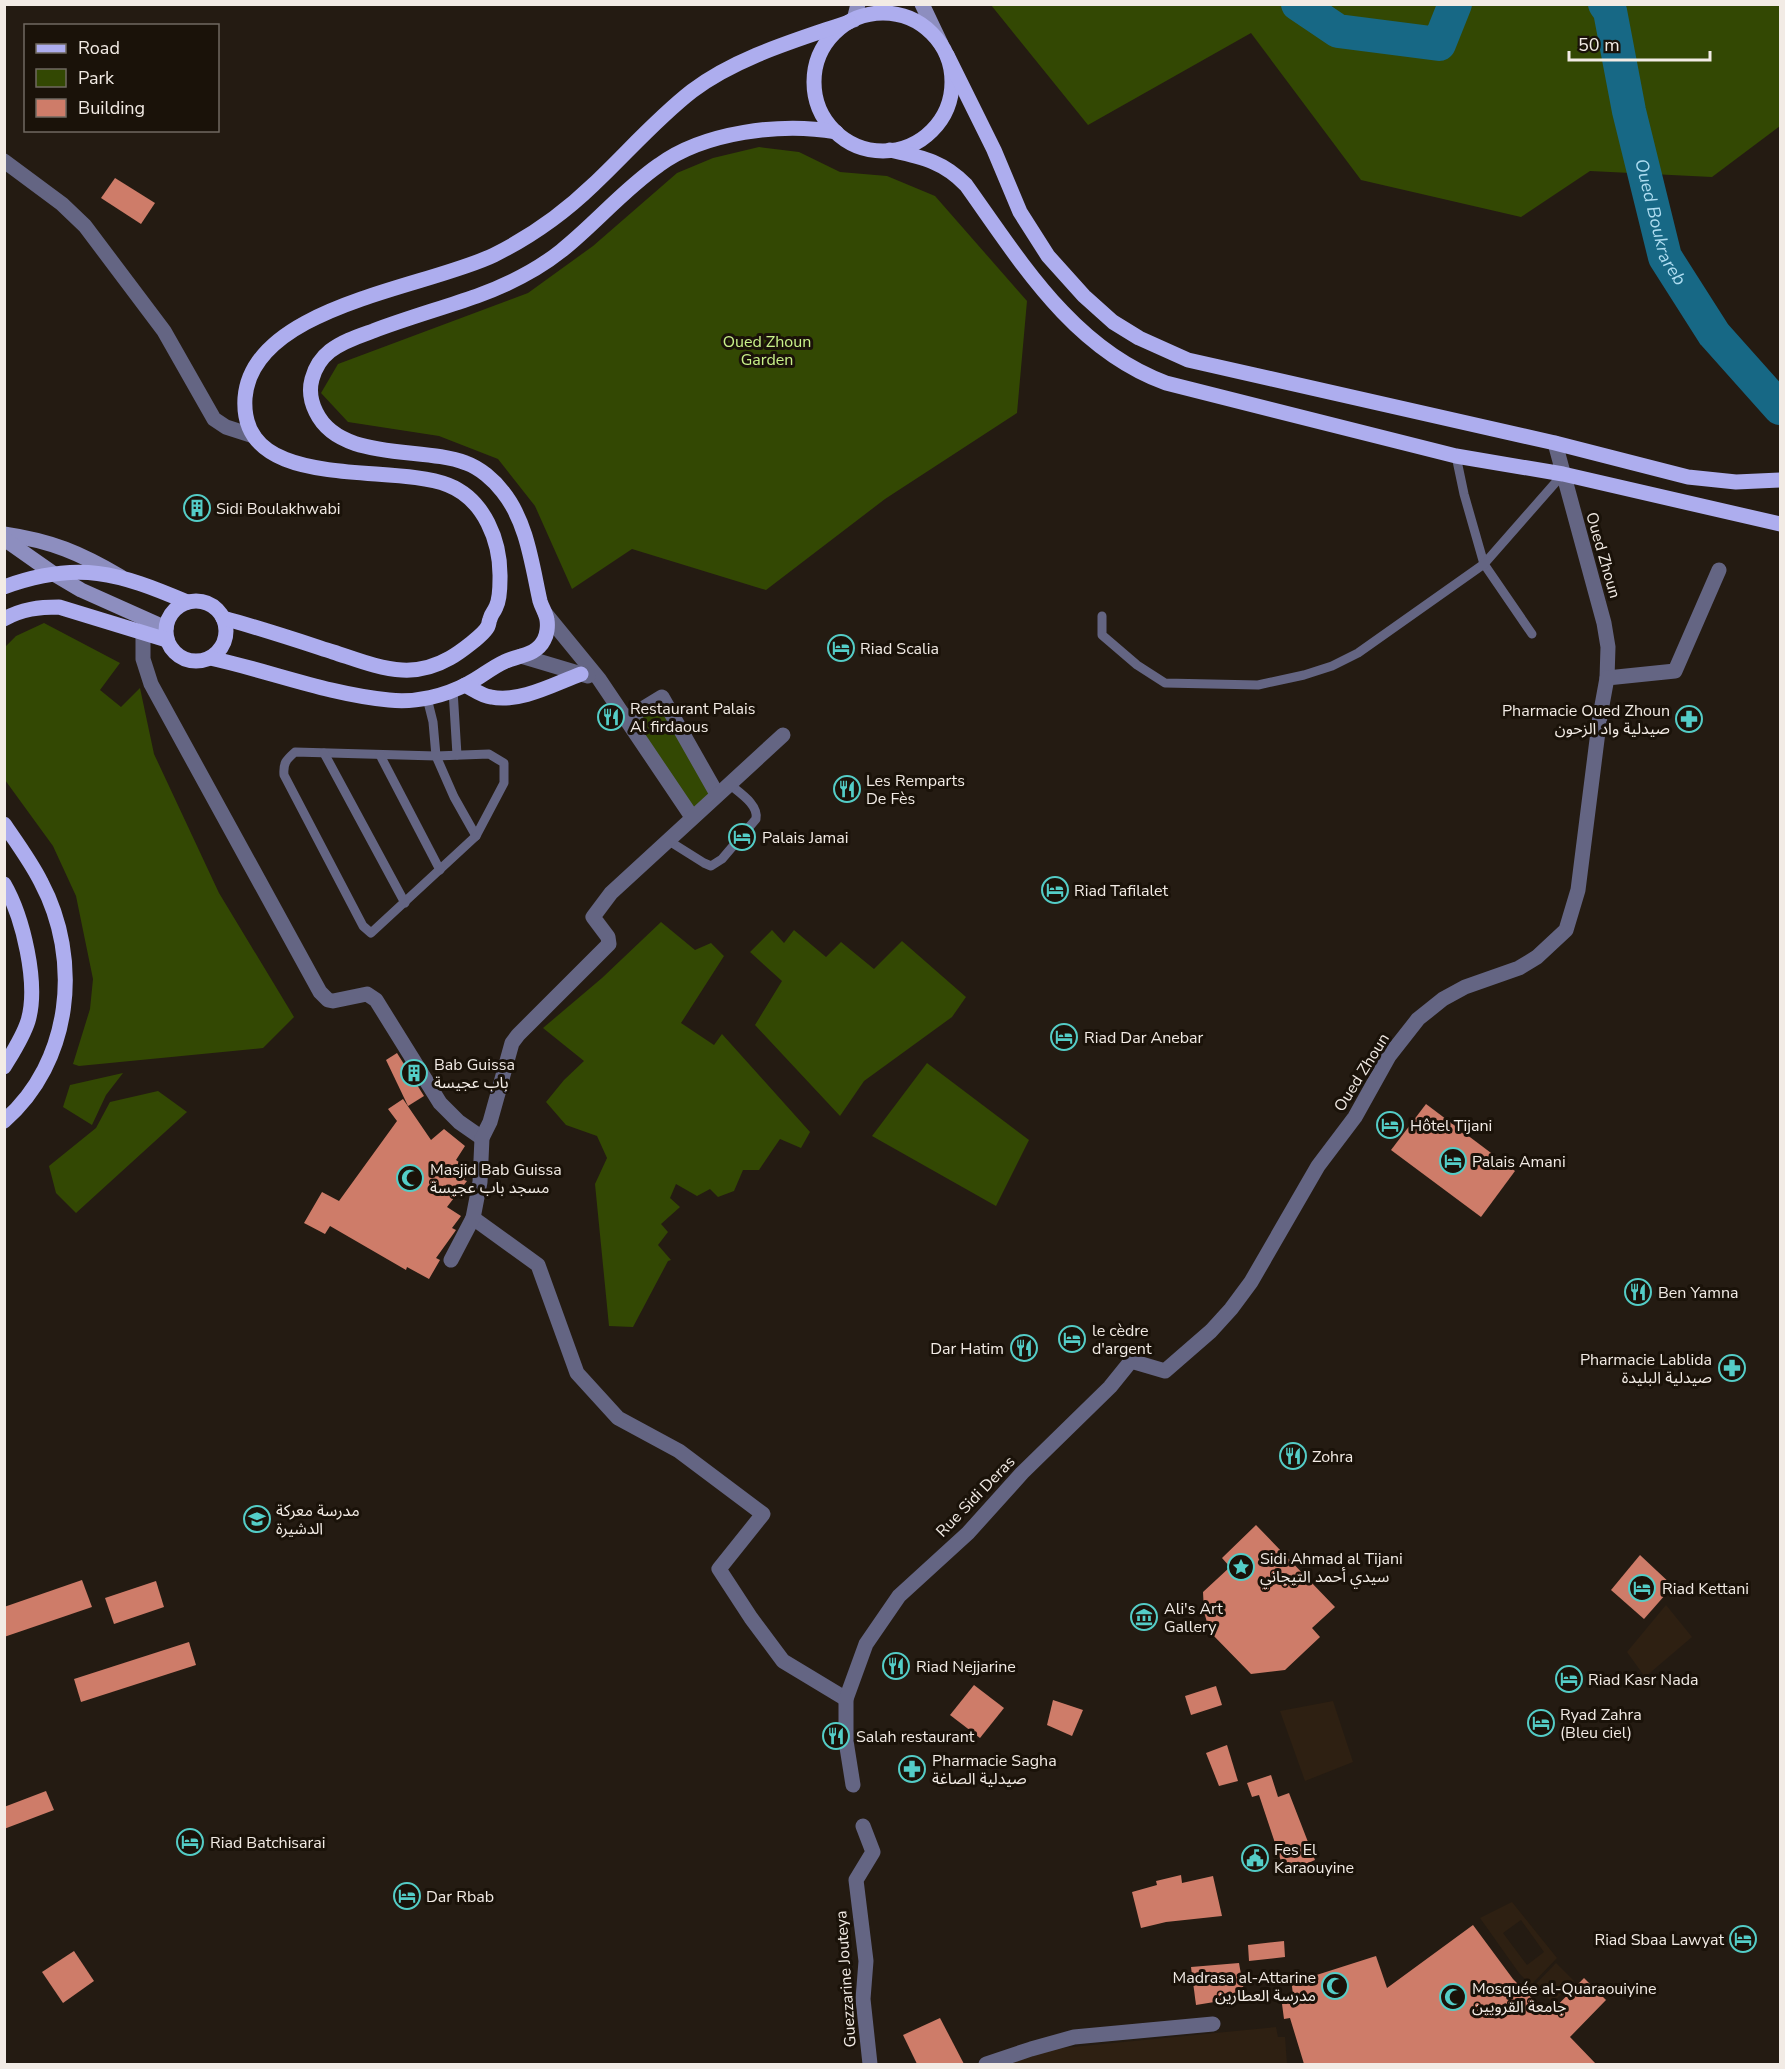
<svg xmlns="http://www.w3.org/2000/svg" width="1785" height="2069" font-family="'Nunito Sans','Noto Sans Arabic',sans-serif">
<style>
.built{fill:#2e2012;fill-rule:evenodd}
.green{fill:#334803}
.lines{fill:none;stroke-linecap:round;stroke-linejoin:round}
.river{stroke:#176885;stroke-width:34}
.building{fill:#ce7c69}
.lane{stroke:#646583;stroke-width:9}
.street{stroke:#646583;stroke-width:15}
.secondary{stroke:#8d8ebf;stroke-width:15}
.primary{stroke:#adadee;stroke-width:15}
.labels{text-anchor:middle;stroke-width:6;stroke-linejoin:round;paint-order:stroke}
.park-label{font-size:16px;fill:#c9f18a;stroke:#1a1209}
.poi-label{font-size:16px;fill:#f2ebe5;stroke:#1a1209;text-anchor:start}
.street-label{font-size:16px;fill:#f2ebe5;stroke:#1a1209}
.water-label{font-size:18px;font-style:italic;fill:#afddf1;stroke:#1a1209}
</style>
<rect width="100%" height="100%" fill="#241b12"/>
<g class="built">
<path d="M1666,1605L1692,1637L1645,1677L1627,1652Z"/>
<path d="M1333,1701L1353,1762L1305,1781L1280,1711Z"/>
<path d="M1512,1902L1557,1958L1531,1985L1519,1973L1480,1918ZM1521,1920L1544,1952L1527,1965L1503,1933Z"/>
<path d="M1556,1963L1574,1981L1553,2003L1535,1985Z"/>
<path d="M1276,2027L1278,2037H1285L1287,2064H1012L1011,2061L1042,2050Z"/>
</g>
<g class="green">
<path d="M991,5H1780V126L1712,177L1590,171L1521,217L1361,180L1251,33L1088,125Z"/>
<path d="M759,147L799,152L840,172L887,176L935,196L1027,301L1017,413L885,499L766,590L632,549L572,589L535,506L498,459L439,436L348,422L321,393L338,364L528,293L593,246L677,173L713,158Z"/>
<path d="M44,623L120,663L100,690L121,707L140,688L154,754L219,893L294,1017L263,1048L79,1066L73,1064L90,1009L93,979L76,896L53,846L5,780V647L16,636Z"/>
<path d="M663,698L722,800L698,823L630,719Z"/>
<path d="M661,922L695,950L711,943L724,956L681,1023L714,1045L722,1034L810,1132L801,1148L780,1139L759,1170H743L734,1191L718,1197L710,1189L697,1196L676,1184L670,1198L680,1207L661,1224L668,1232L658,1245L671,1260L668,1261L633,1327L609,1326L595,1184L607,1158L597,1136L566,1125L546,1102L564,1080L584,1061L543,1028L602,978Z"/>
<path d="M772,930L784,943L794,930L826,957L841,942L874,969L902,941L966,997L952,1017L864,1081L840,1116L755,1025L782,981L750,952Z"/>
<path d="M927,1063L1029,1140L996,1206L872,1136Z"/>
<path d="M123,1073L106,1095L92,1125L63,1107L70,1085Z"/>
<path d="M158,1091L187,1112L76,1213L56,1193L49,1166L96,1128L110,1102Z"/>
</g>
<g class="lines">
<g class="river">
<path d="M1298,4L1338,31L1439,44L1455,4"/>
<path id="s1" d="M1605,4L1610,11L1629,111L1665,257L1714,334L1780,408"/>
</g>
</g>
<g class="building">
<path d="M115,178L155,203L141,224L101,198Z"/>
<path d="M397,1053L424,1096L408,1106L386,1060Z"/>
<path d="M403,1099L431,1140L444,1129L465,1146L456,1160L470,1170L464,1180L467,1181L447,1207L461,1216L452,1228L456,1230L454,1233L436,1258L440,1260L429,1279L407,1267L406,1270L330,1226L325,1234L304,1223L322,1192L339,1201L397,1121L388,1109Z"/>
<path d="M1426,1104L1515,1171L1481,1217L1391,1150Z"/>
<path d="M1256,1525L1335,1607L1312,1628L1320,1637L1285,1670L1251,1674L1210,1632L1204,1612L1203,1592L1230,1567L1222,1558Z"/>
<path d="M1640,1555L1673,1586L1644,1619L1611,1590Z"/>
<path d="M82,1580L92,1607L4,1637V1607Z"/>
<path d="M156,1581L164,1607L114,1624L105,1598Z"/>
<path d="M189,1642L196,1665L81,1702L74,1679Z"/>
<path d="M974,1685L1004,1708L980,1738L950,1715Z"/>
<path d="M1216,1686L1222,1705L1191,1715L1185,1696Z"/>
<path d="M1053,1700L1083,1710L1072,1736L1047,1725Z"/>
<path d="M1227,1745L1238,1781L1219,1786L1206,1753Z"/>
<path d="M1271,1775L1278,1797L1289,1793L1315,1860L1285,1873L1259,1795L1252,1797L1247,1783Z"/>
<path d="M46,1791L54,1810L4,1829V1807Z"/>
<path d="M1181,1875L1182,1883L1213,1876L1222,1916L1166,1922L1141,1928L1132,1892L1157,1885L1156,1881Z"/>
<path d="M1473,1925L1513,1979L1548,2015L1584,1978L1606,2000L1570,2037L1596,2064H1304L1290,2018L1284,2019L1282,2004L1294,2002L1291,1979H1304L1376,1956L1387,1988Z"/>
<path d="M1284,1941L1285,1957L1249,1961L1248,1945Z"/>
<path d="M74,1951L94,1981L63,2003L42,1972Z"/>
<path d="M1239,1963L1245,1997L1196,2005L1191,1967Z"/>
<path d="M940,2018L964,2064H917L903,2035Z"/>
</g>
<g class="lines">
<g class="lane">
<path d="M1456,456L1464,494L1484,564L1532,634"/>
<path d="M1102,616V635L1137,665L1165,683L1258,685L1304,675L1332,666L1358,653L1484,564L1563,474"/>
<path d="M453,690L457,755"/>
<path d="M427,698L433,722L436,756L454,797L476,836"/>
<path d="M295,752L436,756L489,754L504,763V783L476,836L371,933L363,926L284,775C283,763 286,760 295,752Z"/>
<path d="M324,753L405,903"/>
<path d="M380,755L440,870"/>
<path d="M669,841L704,863L711,866L722,859L756,819C759,804 738,792 728,783"/>
</g>
<g class="street">
<path d="M4,161L62,204L85,226L164,331L214,419L226,427L254,436"/>
<path d="M1555,443L1604,623L1608,647L1607,678"/>
<path d="M545,613L599,679L692,817"/>
<path d="M143,633V659L151,684L320,992L328,1000L333,1001L367,994L376,1000L440,1103L459,1122L482,1138"/>
<path d="M521,656L588,676"/>
<path d="M626,719L662,697L717,794"/>
<path d="M473,1218L538,1265L577,1373L618,1418L679,1451L763,1514L719,1569L751,1618L783,1661L846,1699"/>
<path d="M451,1260L473,1218L480,1182L482,1138L490,1122L512,1043L518,1035L609,944L608,937L593,917L611,893L783,735"/>
<path d="M853,1785L846,1741V1699L866,1644L899,1596L968,1533L1022,1473L1110,1387L1131,1361L1165,1371L1211,1331L1231,1309L1251,1282L1318,1166L1355,1117L1389,1056L1418,1019L1443,999L1465,987L1519,968L1537,957L1566,930L1578,890L1600,716L1607,678L1675,671L1719,570"/>
<path d="M863,1826L873,1852L856,1880L866,1961L863,1999L870,2064"/>
<path d="M986,2064L1031,2049L1074,2037L1213,2024"/>
</g>
<g class="secondary">
<path d="M922,4L941,44"/>
<path d="M854,20L858,4"/>
<path d="M4,534C52,541 80,553 121,577"/>
<path d="M4,539L54,574L81,590L166,628"/>
</g>
<g class="primary">
<circle cx="883" cy="82" r="69"/>
<path d="M947,55L994,150L1020,212L1048,256L1084,296L1113,322L1139,338L1188,360L1555,443L1688,477L1736,482L1780,480"/>
<path d="M890,150C921,157 943,161 966,185C1021,262 1073,349 1166,383L1456,456L1563,474L1780,524"/>
<path d="M4,587C78,560 119,573 187,602"/>
<circle cx="196" cy="631" r="30"/>
<path d="M223,618C260,628 296,640 333,652C355,659 379,669 402,670C419,671 436,666 450,658C459,653 485,634 488,626C489,624 489,621 490,619C492,612 493,614 496,607C500,599 500,588 500,579C501,541 484,499 448,485C391,462 239,494 245,398C252,306 426,288 494,255C530,237 564,213 593,185C626,154 656,119 692,91C737,57 797,40 849,22"/>
<path d="M4,619C22,609 39,607 59,607L167,640"/>
<path d="M210,658C270,671 327,694 389,700C416,703 445,696 469,683C481,677 491,668 504,662C518,655 536,656 544,640C547,635 548,626 547,620C546,613 542,608 540,601C532,565 527,522 503,492C494,480 480,468 466,463C422,446 340,462 316,412C311,402 309,390 312,379C315,368 321,358 330,351C343,341 359,336 373,331C407,318 443,308 477,296C507,285 536,271 561,251C595,224 623,190 659,165C704,132 782,122 836,132"/>
<path d="M465,685C473,689 482,696 491,697C520,703 554,684 581,674"/>
<path d="M4,824C17,843 31,862 41,882C82,959 72,1062 4,1121"/>
<path d="M4,884C23,917 39,984 28,1021C23,1037 13,1052 4,1067"/>
</g>
</g>
<defs>
<symbol id="building-ring" viewBox="-11 -11 22 22"><circle r="9.5" fill="#1a1209" stroke="#54cdc7" stroke-width="1.5"/><path d="M-4-6H4V6H1V3H-1V6H-4ZM-2.5-4.3h1.7v1.8h-1.7ZM.8-4.3h1.7v1.8H.8ZM-2.5-1h1.7V.8h-1.7ZM.8-1h1.7V.8H.8Z" fill="#54cdc7"/></symbol>
<symbol id="hotel-ring" viewBox="-11 -11 22 22"><circle r="9.5" fill="#1a1209" stroke="#54cdc7" stroke-width="1.5"/><path d="M-6-4.5h1.5V1H6V5H4.5V3h-9V5H-6ZM-4 0a1.8 1.8 0 1 1 3.6 0ZM.5 0V-2.5h3Q6-2.5 6 0Z" fill="#54cdc7"/></symbol>
<symbol id="restaurant-ring" viewBox="-11 -11 22 22"><circle r="9.5" fill="#1a1209" stroke="#54cdc7" stroke-width="1.5"/><path d="M-5-6h1v4h1v-4h1v4h1v-4h1v5L-1.5 .5V6h-2V.5L-5-1ZM5-6V6H3V1.5H1.5Q1.5-4 5-6Z" fill="#54cdc7"/></symbol>
<symbol id="pharmacy-ring" viewBox="-11 -11 22 22"><circle r="9.5" fill="#1a1209" stroke="#54cdc7" stroke-width="1.5"/><path d="M-2-6h4v4h4v4h-4v4h-4v-4h-4v-4h4Z" fill="#54cdc7"/></symbol>
<symbol id="mosque-ring" viewBox="-11 -11 22 22"><circle r="9.5" fill="#1a1209" stroke="#54cdc7" stroke-width="1.5"/><path d="M3.5-4.9A6 6 0 1 0 3.5 4.9A5 5 0 1 1 3.5-4.9Z" fill="#54cdc7"/></symbol>
<symbol id="school-ring" viewBox="-11 -11 22 22"><circle r="9.5" fill="#1a1209" stroke="#54cdc7" stroke-width="1.5"/><path d="M0-5L7-2L0 1L-7-2ZM-4 1L0 2.5L4 1V4Q0 6-4 4Z" fill="#54cdc7"/></symbol>
<symbol id="sight-ring" viewBox="-11 -11 22 22"><circle r="9.5" fill="#1a1209" stroke="#54cdc7" stroke-width="1.5"/><path d="M0-6L1.8-2.2L6-1.7L2.9 1.2L3.7 5.4L0 3.3L-3.7 5.4L-2.9 1.2L-6-1.7L-1.8-2.2Z" fill="#54cdc7"/></symbol>
<symbol id="museum-ring" viewBox="-11 -11 22 22"><circle r="9.5" fill="#1a1209" stroke="#54cdc7" stroke-width="1.5"/><path d="M0-6L6-3V-2H-6V-3ZM-5-1h2V3h-2ZM-1-1h2V3h-2ZM3-1h2V3H3ZM-6 4H6V6H-6Z" fill="#54cdc7"/></symbol>
<symbol id="civic-ring" viewBox="-11 -11 22 22"><circle r="9.5" fill="#1a1209" stroke="#54cdc7" stroke-width="1.5"/><path d="M-.6-6.5H3V-4.5H.6V-3L4-1V1h2V6H-6V1h2V-1L-.6-3ZM-1.2 2.5V6h2.4V2.5Z" fill="#54cdc7"/></symbol>
</defs>
<g fill-rule="evenodd">
<use href="#building-ring" x="182" y="493" width="30" height="30"/>
<use href="#hotel-ring" x="826" y="633" width="30" height="30"/>
<use href="#restaurant-ring" x="596" y="702" width="30" height="30"/>
<use href="#pharmacy-ring" x="1674" y="704" width="30" height="30"/>
<use href="#restaurant-ring" x="832" y="774" width="30" height="30"/>
<use href="#hotel-ring" x="727" y="822" width="30" height="30"/>
<use href="#hotel-ring" x="1040" y="875" width="30" height="30"/>
<use href="#hotel-ring" x="1049" y="1022" width="30" height="30"/>
<use href="#building-ring" x="399" y="1058" width="30" height="30"/>
<use href="#hotel-ring" x="1375" y="1110" width="30" height="30"/>
<use href="#hotel-ring" x="1438" y="1146" width="30" height="30"/>
<use href="#mosque-ring" x="395" y="1163" width="30" height="30"/>
<use href="#restaurant-ring" x="1623" y="1277" width="30" height="30"/>
<use href="#hotel-ring" x="1057" y="1324" width="30" height="30"/>
<use href="#restaurant-ring" x="1009" y="1333" width="30" height="30"/>
<use href="#pharmacy-ring" x="1717" y="1353" width="30" height="30"/>
<use href="#restaurant-ring" x="1278" y="1441" width="30" height="30"/>
<use href="#school-ring" x="242" y="1504" width="30" height="30"/>
<use href="#sight-ring" x="1226" y="1552" width="30" height="30"/>
<use href="#hotel-ring" x="1627" y="1573" width="30" height="30"/>
<use href="#museum-ring" x="1129" y="1602" width="30" height="30"/>
<use href="#restaurant-ring" x="881" y="1651" width="30" height="30"/>
<use href="#hotel-ring" x="1554" y="1664" width="30" height="30"/>
<use href="#hotel-ring" x="1526" y="1708" width="30" height="30"/>
<use href="#restaurant-ring" x="821" y="1721" width="30" height="30"/>
<use href="#pharmacy-ring" x="897" y="1754" width="30" height="30"/>
<use href="#hotel-ring" x="175" y="1827" width="30" height="30"/>
<use href="#civic-ring" x="1240" y="1843" width="30" height="30"/>
<use href="#hotel-ring" x="392" y="1881" width="30" height="30"/>
<use href="#hotel-ring" x="1728" y="1924" width="30" height="30"/>
<use href="#mosque-ring" x="1320" y="1971" width="30" height="30"/>
<use href="#mosque-ring" x="1438" y="1982" width="30" height="30"/>
</g>
<g class="labels">
<g class="park-label">
<text x="767" y="347">Oued Zhoun<tspan x="767" dy="18">Garden</tspan></text>
</g>
<g class="poi-label">
<text x="216" y="514">Sidi Boulakhwabi</text>
<text x="860" y="654">Riad Scalia</text>
<text x="630" y="714">Restaurant Palais<tspan x="630" dy="18">Al firdaous</tspan></text>
<text x="1670" y="716" text-anchor="end">Pharmacie Oued Zhoun<tspan x="1670" dy="18">صيدلية واد الزحون</tspan></text>
<text x="866" y="786">Les Remparts<tspan x="866" dy="18">De Fès</tspan></text>
<text x="762" y="843">Palais Jamai</text>
<text x="1074" y="896">Riad Tafilalet</text>
<text x="1084" y="1043">Riad Dar Anebar</text>
<text x="434" y="1070">Bab Guissa<tspan x="434" dy="18">باب عجيسة</tspan></text>
<text x="1410" y="1131">Hôtel Tijani</text>
<text x="1472" y="1167">Palais Amani</text>
<text x="430" y="1175">Masjid Bab Guissa<tspan x="430" dy="18">مسجد باب عجيسة</tspan></text>
<text x="1658" y="1298">Ben Yamna</text>
<text x="1092" y="1336">le cèdre<tspan x="1092" dy="18">d'argent</tspan></text>
<text x="1004" y="1354" text-anchor="end">Dar Hatim</text>
<text x="1712" y="1365" text-anchor="end">Pharmacie Lablida<tspan x="1712" dy="18">صيدلية البليدة</tspan></text>
<text x="1312" y="1462">Zohra</text>
<text x="276" y="1516">مدرسة معركة<tspan x="276" dy="18">الدشيرة</tspan></text>
<text x="1260" y="1564">Sidi Ahmad al Tijani<tspan x="1260" dy="18">سيدي أحمد التيجاني</tspan></text>
<text x="1662" y="1594">Riad Kettani</text>
<text x="1164" y="1614">Ali's Art<tspan x="1164" dy="18">Gallery</tspan></text>
<text x="916" y="1672">Riad Nejjarine</text>
<text x="1588" y="1685">Riad Kasr Nada</text>
<text x="1560" y="1720">Ryad Zahra<tspan x="1560" dy="18">(Bleu ciel)</tspan></text>
<text x="856" y="1742">Salah restaurant</text>
<text x="932" y="1766">Pharmacie Sagha<tspan x="932" dy="18">صيدلية الصاغة</tspan></text>
<text x="210" y="1848">Riad Batchisarai</text>
<text x="1274" y="1855">Fes El<tspan x="1274" dy="18">Karaouyine</tspan></text>
<text x="426" y="1902">Dar Rbab</text>
<text x="1724" y="1945" text-anchor="end">Riad Sbaa Lawyat</text>
<text x="1316" y="1983" text-anchor="end">Madrasa al-Attarine<tspan x="1316" dy="18">مدرسة العطارين</tspan></text>
<text x="1472" y="1994">Mosquée al-Quaraouiyine<tspan x="1472" dy="18">جامعة القرويين</tspan></text>
</g>
<g class="street-label">
<text transform="translate(1604 555) rotate(74)" y="6">Oued Zhoun</text>
<text transform="translate(1361 1072) rotate(-58)" y="6">Oued Zhoun</text>
<text transform="translate(975 1496) rotate(-46)" y="6">Rue Sidi Deras</text>
<text transform="translate(845 1979) rotate(-94)" y="6">Guezzarine Jouteya</text>
</g>
<g class="water-label">
<text dy="6" stroke="none"><textPath href="#s1" startOffset="226">Oued Boukrareb</textPath></text>
</g>
</g>
<rect width="1785" height="2069" fill="none" stroke="#f2ebe5" stroke-width="12"/>
<rect x="24" y="24" width="195" height="108" fill="#1a1209" stroke="#706961" stroke-width="1.5"/>
<rect x="36" y="44" width="30" height="9" fill="#adadee" stroke="#706961" stroke-width="1.5"/>
<text x="78" y="54" font-size="18" fill="#f2ebe5">Road</text>
<rect x="36" y="69" width="30" height="18" fill="#334803" stroke="#706961" stroke-width="1.5"/>
<text x="78" y="84" font-size="18" fill="#f2ebe5">Park</text>
<rect x="36" y="99" width="30" height="18" fill="#ce7c69" stroke="#706961" stroke-width="1.5"/>
<text x="78" y="114" font-size="18" fill="#f2ebe5">Building</text>
<path d="M1569 51v9h141v-9" fill="none" stroke="#f2ebe5" stroke-width="3"/>
<text x="1578" y="51" font-size="18" fill="#f2ebe5" stroke="#1a1209" stroke-width="4.5" paint-order="stroke">50 m</text>
</svg>
